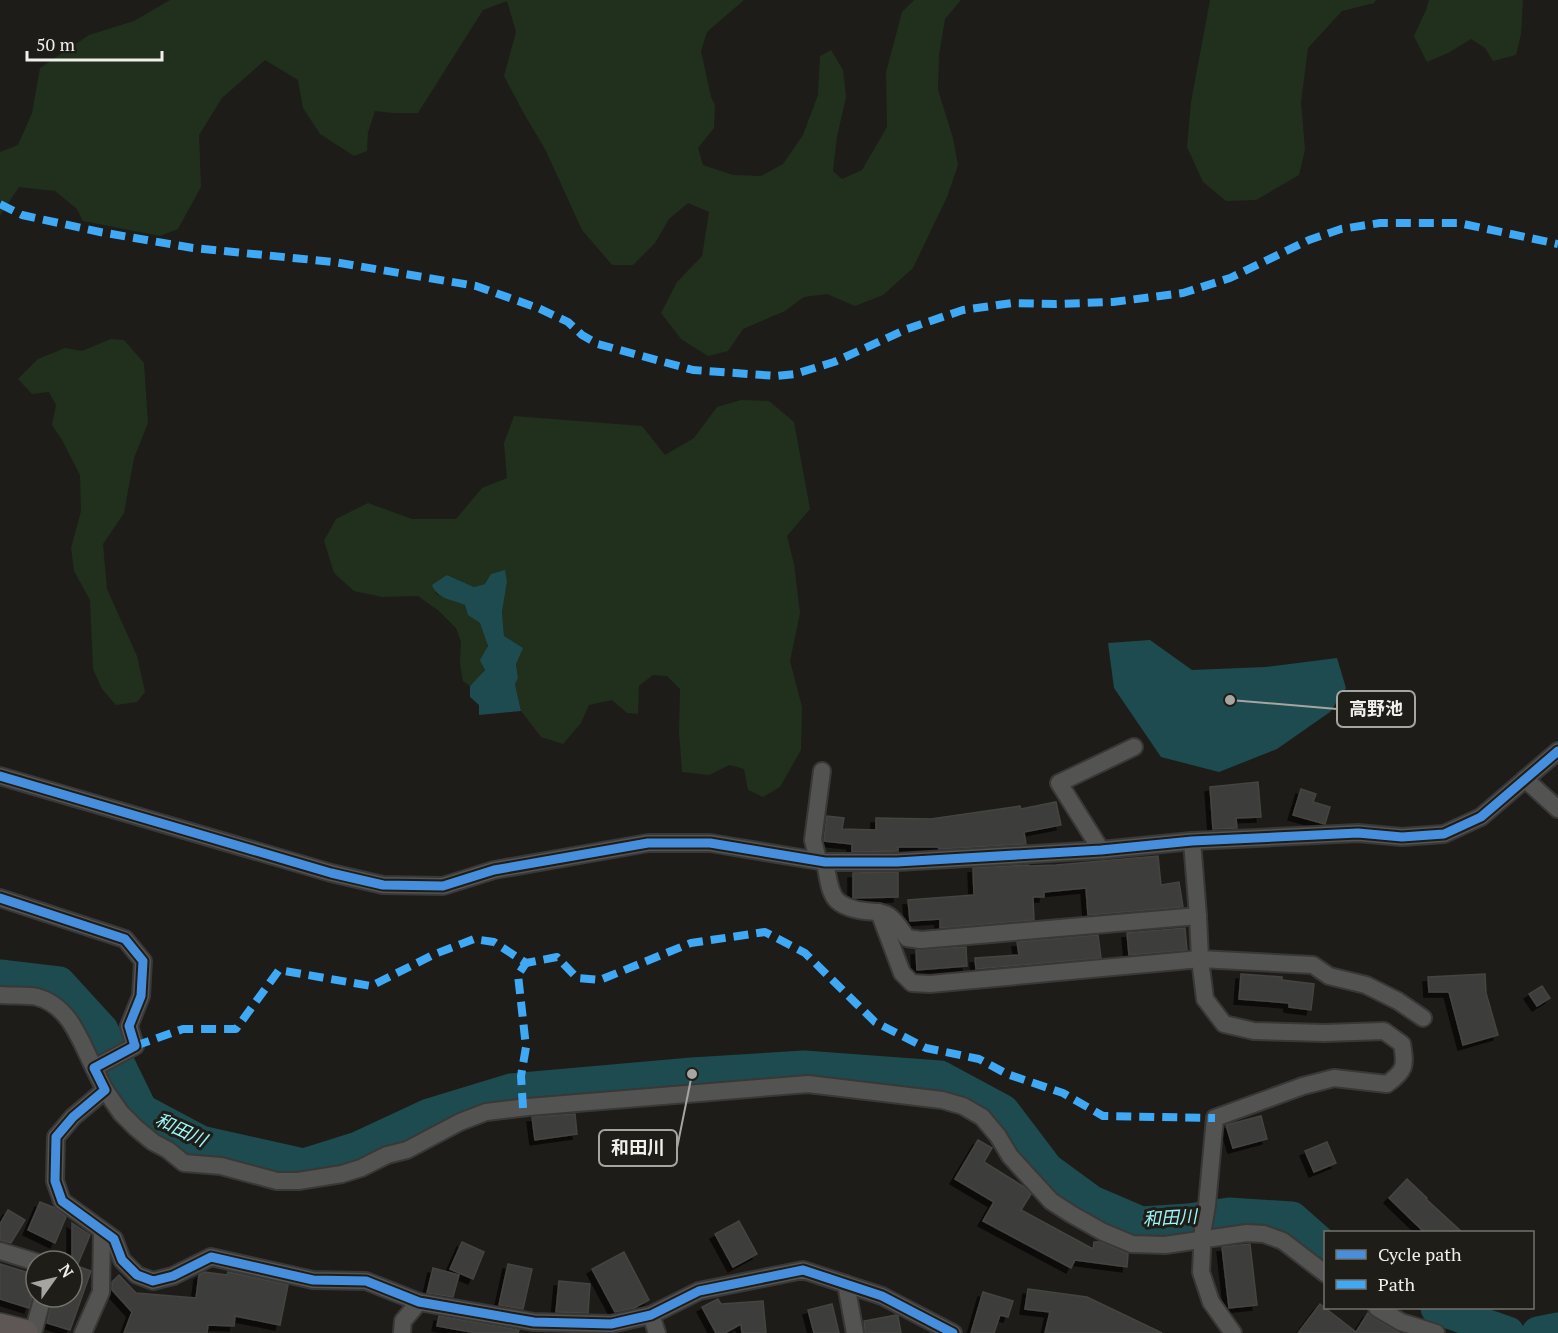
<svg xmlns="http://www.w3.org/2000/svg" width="1558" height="1333" font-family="'PT Serif','Noto Sans JP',serif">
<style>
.green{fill:#20301c}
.water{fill:#1d4b4f}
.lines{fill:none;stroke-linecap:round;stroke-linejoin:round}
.river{stroke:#1d4b4f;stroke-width:33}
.building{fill:#3e3d3a;stroke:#454441;stroke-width:1.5;filter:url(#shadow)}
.street-casing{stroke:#393837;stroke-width:20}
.primary-casing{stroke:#393837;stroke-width:30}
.street{stroke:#535351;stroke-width:16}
.primary{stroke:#5e5755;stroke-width:27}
.quiet{stroke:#3fa9f5;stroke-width:8;stroke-dasharray:15 8;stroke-linecap:butt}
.cycleway-casing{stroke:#1f1d17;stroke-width:13}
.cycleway{stroke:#468fdf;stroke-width:9}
.labels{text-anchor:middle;stroke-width:6;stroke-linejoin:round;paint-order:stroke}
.water-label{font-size:18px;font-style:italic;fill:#9ff6fc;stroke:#1f1d17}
.leader{fill:none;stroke:#a6a5a2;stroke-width:2}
.callout-dot{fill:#a6a5a2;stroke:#1f1d17;stroke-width:2}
.callout{fill:#1f1d17;stroke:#a6a5a2;stroke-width:2}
.callout-label{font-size:18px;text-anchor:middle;font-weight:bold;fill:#f0efeb}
</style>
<defs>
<filter id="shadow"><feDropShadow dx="-5" dy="5" stdDeviation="0" flood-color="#0009"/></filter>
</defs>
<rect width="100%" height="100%" fill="#1d1c19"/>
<g class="green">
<path d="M170,0H744L707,32L701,51L711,97L715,105L714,128L698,148L703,165L733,175L761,176L783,164L803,135L818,95L820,56L831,50L843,70L846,97L837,137L833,171L842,179L862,170L887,127L886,72L902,12L914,0H961L945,19L939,55L938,90L953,138L958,165L947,197L913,268L883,295L855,306L827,294L804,297L785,311L743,329L728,351L708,356L681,339L661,313L677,282L702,256L709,212L688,203L669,219L655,243L633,265H612L582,230L545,149L523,112L504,76L516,32L507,1L483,10L418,113H393L375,111L368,132L367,151L354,156L320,134L303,108L298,80L265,60L222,98L199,135L201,187L178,229L160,236L83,221L77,209L55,191L19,187L0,216V152L18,145L32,113L40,68L89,35L134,21Z"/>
<path d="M1210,0H1376L1374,3L1342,11L1308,48L1301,102L1305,150L1299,175L1256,200L1226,201L1203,182L1187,147L1191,102Z"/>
<path d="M1429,0H1523L1521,34L1516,55L1493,61L1485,48L1471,39L1448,53L1427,62L1414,36L1426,10Z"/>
<path d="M111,339L124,340L144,363L148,423L134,458L124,513L103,544L107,589L137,656L145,692L137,702L116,705L102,689L93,669L90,600L74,571L71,548L81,511L80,475L62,440L52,425L56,405L49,392L32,394L18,379L38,359L65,348L82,351Z"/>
<path d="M741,400L769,401L794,422L810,509L787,536L794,564L800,613L790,661L802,707L801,750L780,787L763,797L748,790L744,769L729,765L709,775L682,772L679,731L680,689L667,676L653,675L639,686L638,714L627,713L612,700L589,705L581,723L563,744L541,737L521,711L515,684L518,678L516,664L504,636L502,612L507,582L485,584L474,587L447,575L435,593C445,599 455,600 466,605C469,619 470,614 479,622C489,633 489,655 485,668C483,674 475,681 470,686L463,681L460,664L461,642L456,628L439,611L418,596L382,597L354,591L334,573L324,541L336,519L368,503L412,519H456L482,488L507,478L504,443L514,416L642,426L665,455L694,438L717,407Z"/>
</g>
<g class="water">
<path d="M505,570L507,582L502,612L504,636L523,648L516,664L518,678L515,684L521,711L479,715V705L470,697V686L485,670L480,660L488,646L480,623L468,615L465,605C452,599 438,600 432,585L447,575L474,587L485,584L491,574Z"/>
<path d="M1150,640L1192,670L1265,667L1337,658L1346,688L1330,712L1277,749L1219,772L1161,757L1114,688L1108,643Z"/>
</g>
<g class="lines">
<g class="river">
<path d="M0,976L59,983L102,1030L141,1110L201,1142L304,1165L358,1148L429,1115L511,1090L692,1074L804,1067L940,1077L1003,1111L1047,1169L1092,1202L1141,1223L1188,1220L1229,1214L1292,1218L1326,1248"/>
<path d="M1437,1308L1508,1333"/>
<path d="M1538,1333L1558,1329"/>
</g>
</g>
<g class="building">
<path d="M1258,782L1261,817L1236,818L1237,828L1213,829L1210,787Z"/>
<path d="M1301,789L1316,794L1313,802L1330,807L1325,824L1293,815Z"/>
<path d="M1056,802L1061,825L1024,832L1026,844L939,849L938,847H898V851L852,852V844L824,841V839L827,816L844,818L842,829L876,830V818L931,819L1020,806L1021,809Z"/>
<path d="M1158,856L1161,885L1179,882L1183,907L1088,915L1086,888L1044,892V897H1033L1034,920L940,928V919L910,921L908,900L974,895L973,868L1028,865L1029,866L1056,865Z"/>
<path d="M898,872V897L853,898V873Z"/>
<path d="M1185,928L1187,950L1129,955L1127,933Z"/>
<path d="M1098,935L1101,958L976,969L975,958L1019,955L1017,942Z"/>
<path d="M966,947L967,966L917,970L916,950Z"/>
<path d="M1241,974L1282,977V980L1314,984L1311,1010L1289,1007V1003L1239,999Z"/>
<path d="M1485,974L1486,993L1498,1035L1463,1045L1449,992H1429L1428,977Z"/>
<path d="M1542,986L1550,998L1537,1006L1529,994Z"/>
<path d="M575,1114L577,1134L535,1140L532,1117Z"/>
<path d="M1261,1116L1267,1139L1233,1148L1226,1125Z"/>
<path d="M978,1140L992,1148L984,1162L1024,1187L1031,1194L1021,1210L1093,1249L1094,1242H1101L1128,1254L1127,1267L1075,1260L1071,1268L983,1221L994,1202L955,1179Z"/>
<path d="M1327,1142L1336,1163L1314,1172L1305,1151Z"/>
<path d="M1407,1179L1427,1198L1426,1199L1463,1233H1425L1389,1198Z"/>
<path d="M40,1202L55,1208L66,1217L55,1243L28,1230Z"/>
<path d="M8,1210L25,1220L11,1243L0,1240V1224Z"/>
<path d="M739,1221L757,1254L733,1267L715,1234Z"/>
<path d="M72,1223L90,1235L77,1266L91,1271L70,1330L47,1323L53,1297H72Z"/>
<path d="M462,1242L484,1252L473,1279L450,1269Z"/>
<path d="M1250,1244L1257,1305L1229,1308L1222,1247Z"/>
<path d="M624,1252L649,1300L634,1308L615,1312L592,1269Z"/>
<path d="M0,1264L36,1275L30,1297H32L29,1308L0,1299Z"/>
<path d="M508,1264L532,1269L523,1309L499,1305Z"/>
<path d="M433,1268L459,1275L453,1297L427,1293Z"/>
<path d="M204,1272L227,1275L228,1272L288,1285L280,1325L235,1316L234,1326L208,1325L207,1333H124L132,1312L112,1290V1282L119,1275L136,1293L196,1298L199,1275Z"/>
<path d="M559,1281L590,1284L588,1313L556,1312Z"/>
<path d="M1028,1289L1087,1297L1162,1333H1045L1050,1312L1025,1309Z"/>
<path d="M983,1292L1013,1301L1008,1317L1000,1315L994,1333H971Z"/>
<path d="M718,1299L721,1304L763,1301L766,1333H742L741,1324L725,1333H716L702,1307Z"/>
<path d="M832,1304L839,1333H814L808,1310Z"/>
<path d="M1320,1304L1356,1332L1368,1313L1372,1317L1400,1333H1298Z"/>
<path d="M896,1315L898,1316L901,1333H865L864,1321Z"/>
<path d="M439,1316L519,1330L518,1333H476L437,1326Z"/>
</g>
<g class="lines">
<defs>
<g id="street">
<path d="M0,776L331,873L383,885L443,886L494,870L648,843H710L825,862H897L1101,850L1192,841L1358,833L1402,837L1444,834L1481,817L1558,751"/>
<path d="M1525,779L1558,809"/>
<path d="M1192,841L1198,916L1200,959L1205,999L1224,1024L1254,1031L1325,1033L1384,1031L1402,1044C1406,1066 1405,1071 1387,1084L1334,1078L1303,1086L1215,1118L1207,1205L1203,1229L1201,1272L1211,1302L1233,1333"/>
<path d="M1101,850L1059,783L1134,747"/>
<path d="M818,860L813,840L822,771"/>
<path d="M825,862C831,893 829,906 865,911C873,912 882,911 889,916C896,921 902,931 907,938L921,940L1198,916"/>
<path d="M0,898L125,939L143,961L141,996L129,1026L135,1046L94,1068L105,1090L73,1117L56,1137L55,1181L62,1201L114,1239L122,1260L137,1275L153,1281L173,1276L211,1257L313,1280L366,1281L419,1302L534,1322L611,1324L651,1315L699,1291L803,1270L882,1296L953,1333"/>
<path d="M879,912L902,973L912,983L930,984L1200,959L1313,965L1329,976L1366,985L1398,1001L1423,1018"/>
<path d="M0,995C10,996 30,995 37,997C70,1006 80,1040 94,1068"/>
<path d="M105,1090L121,1113L136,1128L153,1142L168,1150L184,1163L221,1166L277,1181H298L342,1174L361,1168L387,1155L407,1150L460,1122L486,1112L528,1107L808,1084L942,1100L963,1106L982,1117L998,1136L1010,1156L1051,1201L1071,1214L1103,1232L1132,1244L1165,1245L1247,1233L1264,1234L1283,1241L1326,1274"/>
<path d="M0,1251L36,1262"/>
<path d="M846,1284L855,1333"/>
<path d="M1377,1308L1401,1322L1436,1333"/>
<path d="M651,1315L657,1333"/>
<path d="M33,1333L43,1297"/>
<path d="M83,1333L101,1292L102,1231"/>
<path d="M402,1333L403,1321L419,1302"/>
</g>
<path id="primary" d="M0,1327L24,1333"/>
</defs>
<use href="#street" class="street-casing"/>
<use href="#primary" class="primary-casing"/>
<use href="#street" class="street"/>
<use href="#primary" class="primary"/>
<g class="quiet">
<path d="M0,204L22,215L100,232L193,248L334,262L476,286L538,308L568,322L582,335L598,344L693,370L777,376L795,374L834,362L907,329L963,310L1012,303L1055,304L1113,302L1183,293L1230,278L1309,240L1341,229L1380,223H1459L1558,244"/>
<path d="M135,1046L183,1029H236L279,970L371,986L435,954L474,939L494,942L526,963L557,957L577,978L600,980L691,943L765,932L805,953L875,1022L926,1048L979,1059L1007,1074L1063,1093L1103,1116L1215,1118"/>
<path d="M523,1108L521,1076L526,1047L518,975L526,963"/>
</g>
<defs>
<g id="cycleway">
<path d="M0,776L331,873L383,885L443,886L494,870L648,843H710L825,862H897L1101,850L1192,841L1358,833L1402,837L1444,834L1481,817L1558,751"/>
<path d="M0,898L125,939L143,961L141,996L129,1026L135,1046L94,1068L105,1090L73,1117L56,1137L55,1181L62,1201L114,1239L122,1260L137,1275L153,1281L173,1276L211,1257L313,1280L366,1281L419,1302L534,1322L611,1324L651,1315L699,1291L803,1270L882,1296L953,1333"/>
</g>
</defs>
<use href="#cycleway" class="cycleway-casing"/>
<use href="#cycleway" class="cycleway"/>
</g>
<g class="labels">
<g class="water-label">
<text transform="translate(181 1130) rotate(25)" y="6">和田川</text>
<text transform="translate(1170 1218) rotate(-3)" y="6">和田川</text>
</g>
</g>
<path class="leader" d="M1230 700L1337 709M692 1074L677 1148"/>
<g class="callout-dot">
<circle cx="1230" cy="700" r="6"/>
<circle cx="692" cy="1074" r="6"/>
</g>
<g class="callout">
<rect x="1337" y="691" width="78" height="36" rx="6"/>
<rect x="599" y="1130" width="78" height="36" rx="6"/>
</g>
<g class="callout-label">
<text x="1376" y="715">高野池</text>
<text x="638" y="1154">和田川</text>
</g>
<rect x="1324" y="1231" width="210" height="78" fill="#1f1d17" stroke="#73716c" stroke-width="1.5"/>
<rect x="1336" y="1250" width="30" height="9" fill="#468fdf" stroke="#73716c" stroke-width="1.5"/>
<text x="1378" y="1261" font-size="18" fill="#f0efeb">Cycle path</text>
<rect x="1336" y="1280" width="30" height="9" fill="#3fa9f5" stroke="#73716c" stroke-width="1.5"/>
<text x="1378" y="1291" font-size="18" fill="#f0efeb">Path</text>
<g transform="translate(54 1279) rotate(56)"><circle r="28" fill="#1f1d17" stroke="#73716c" stroke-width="1.5"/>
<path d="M0-4.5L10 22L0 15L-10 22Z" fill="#a6a5a2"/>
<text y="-9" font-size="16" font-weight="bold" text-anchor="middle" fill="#f0efeb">N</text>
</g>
<path d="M27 51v9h135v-9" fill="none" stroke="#f0efeb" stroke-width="3"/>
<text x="36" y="51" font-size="18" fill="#f0efeb" stroke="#1f1d17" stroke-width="4.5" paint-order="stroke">50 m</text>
</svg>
